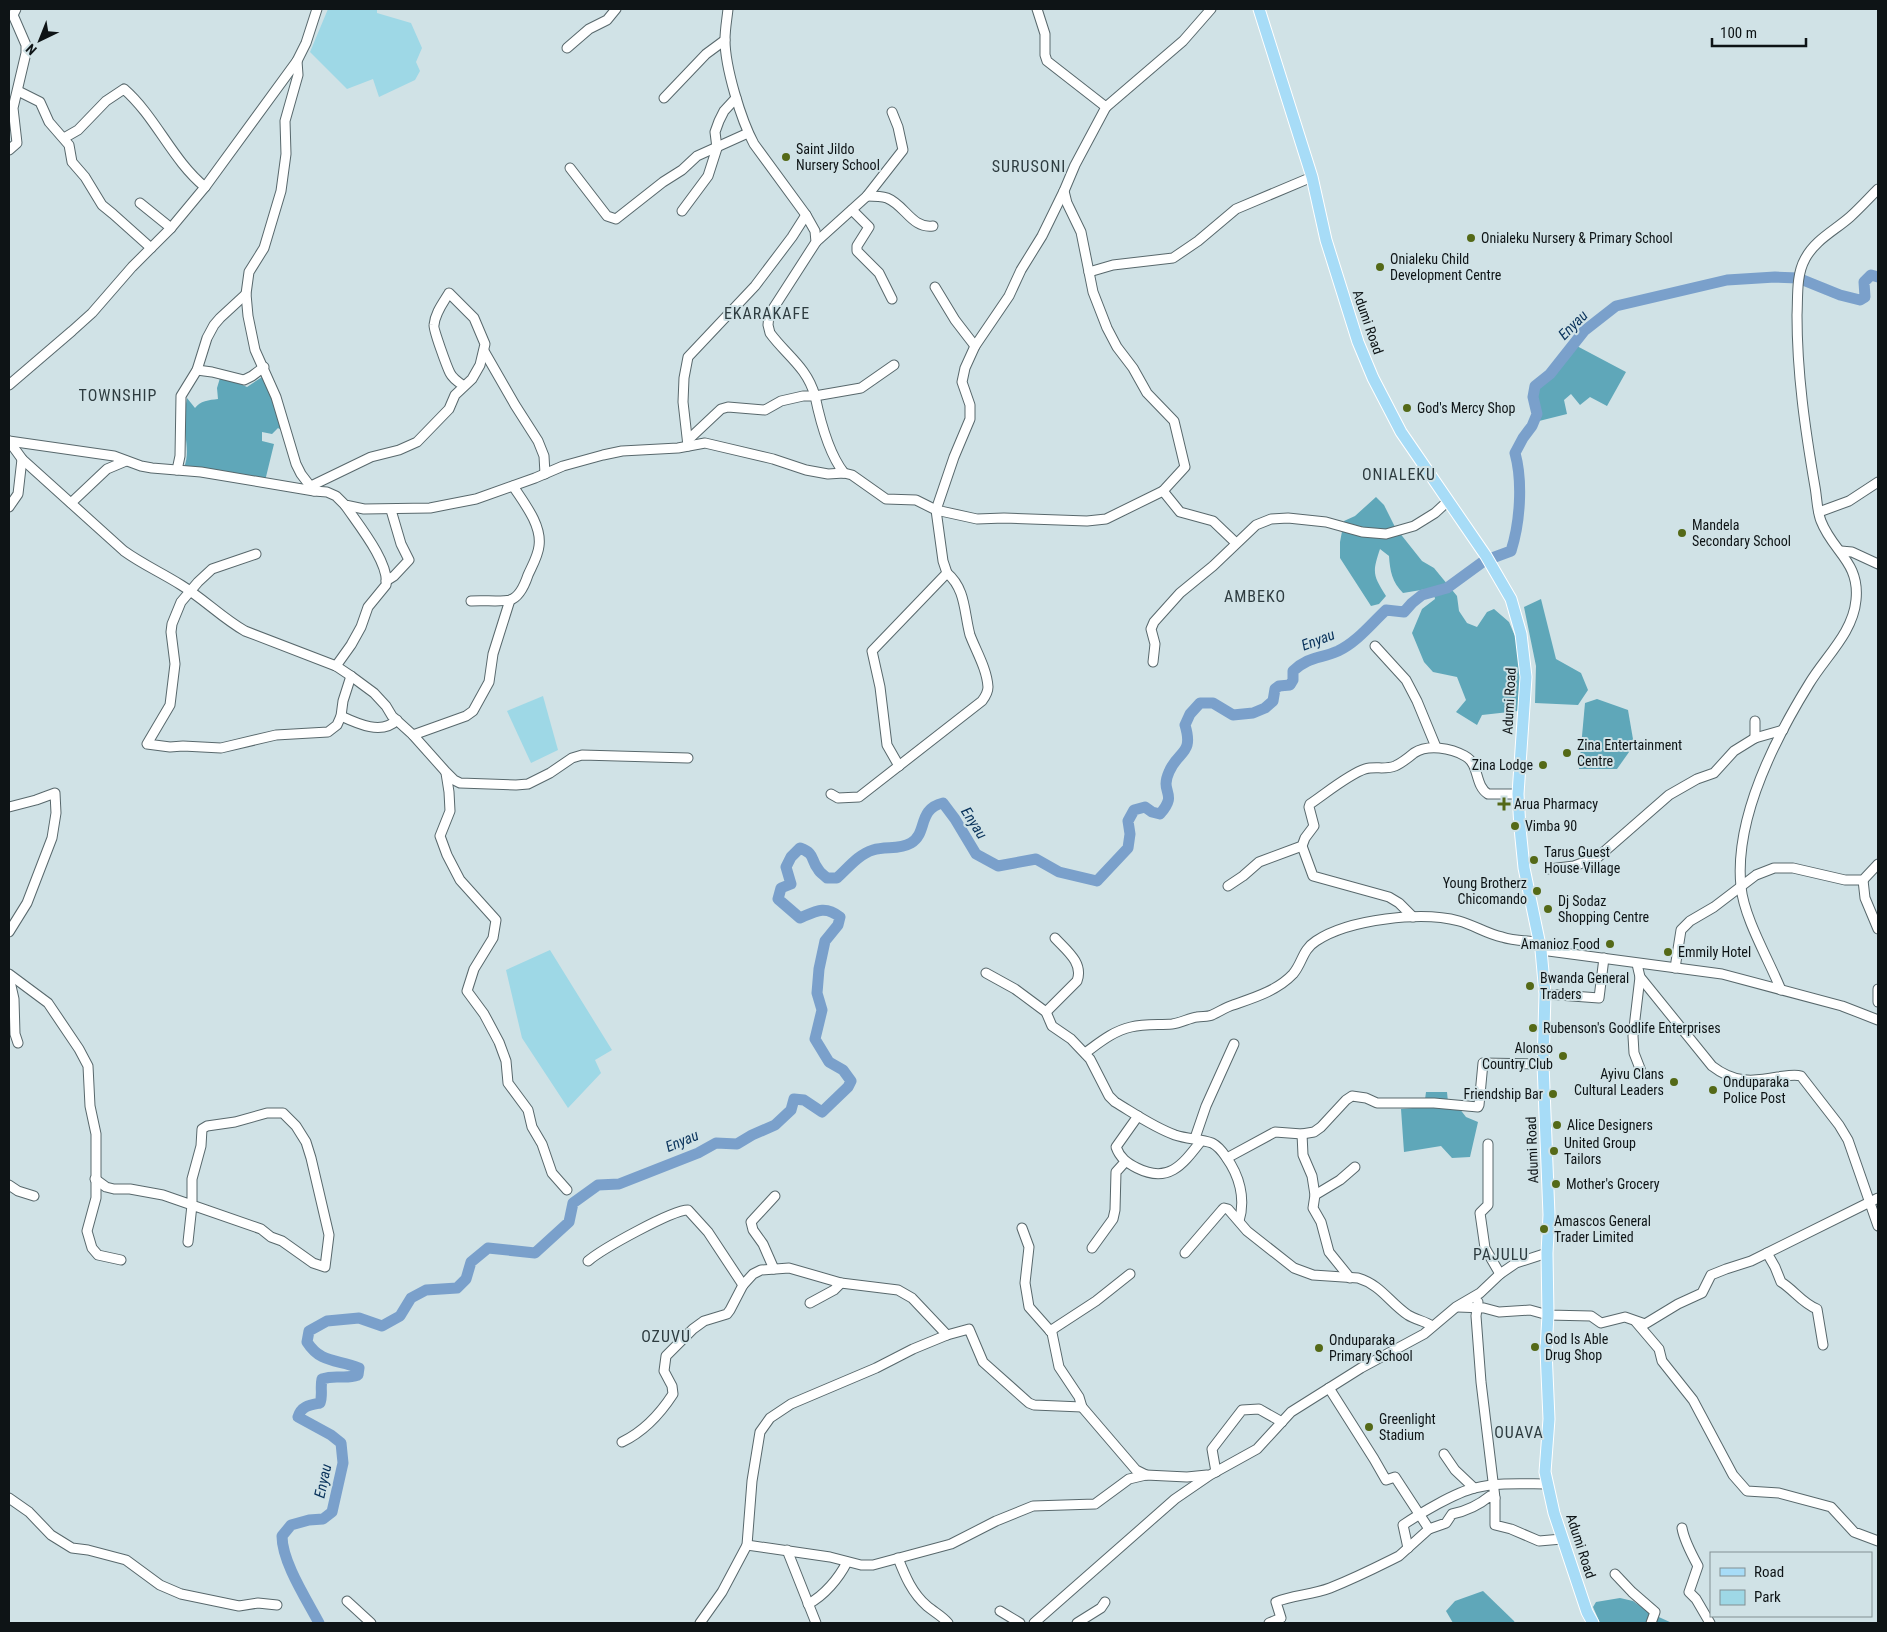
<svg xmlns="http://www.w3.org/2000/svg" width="1887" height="1632" font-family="'Roboto Condensed',sans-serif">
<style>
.green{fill:#9ed8e6}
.forest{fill:#5fa7b9}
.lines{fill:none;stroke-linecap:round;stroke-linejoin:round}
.river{stroke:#7aa0cb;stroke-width:11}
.minor-casing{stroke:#58686c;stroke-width:11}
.major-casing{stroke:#fff;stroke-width:13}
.minor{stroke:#fff;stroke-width:9}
.major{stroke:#a7dcf7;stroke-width:11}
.poi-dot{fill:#546917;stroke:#d0e2e6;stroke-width:2}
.labels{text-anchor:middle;stroke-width:4;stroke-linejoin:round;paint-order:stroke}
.poi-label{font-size:14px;fill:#0e1416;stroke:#d0e2e6;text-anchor:start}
.street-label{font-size:14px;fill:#0e1416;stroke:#d0e2e6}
.water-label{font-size:15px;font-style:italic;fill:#08325b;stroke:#d0e2e6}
.quarter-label{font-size:16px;letter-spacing:1px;fill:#2e3c40;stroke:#d0e2e6}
</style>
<rect width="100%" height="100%" fill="#d0e2e6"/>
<g class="green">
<path d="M328,9H377V13L411,23L422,48L416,62L420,71L415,80L379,97L373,79L347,89L310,52Z"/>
<path d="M543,696L558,750L531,763L507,711Z"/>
<path d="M550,950L612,1050L595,1060L601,1073L568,1108L522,1038L506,970Z"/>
</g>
<g class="forest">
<path d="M1575,345L1626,372L1607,406L1590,397L1580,405L1571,394L1564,400L1567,414L1539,421L1536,398L1540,387L1553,376Z"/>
<path d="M265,375L286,428L281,430L278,428L272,434L262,432V441L274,444L265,481L184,467C191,452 183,431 184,415C185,409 186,404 187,398L195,408C200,401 209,400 218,399L217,388L220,378L229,379L247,387Z"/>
<path d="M1376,497L1384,505L1395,527L1422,561L1434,568L1457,596L1459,611L1467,623L1477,627L1487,612L1494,609L1509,622L1523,655L1518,711L1482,715L1477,725L1456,712L1466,700L1457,677L1433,672L1424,662L1412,633L1422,609L1435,599L1433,588L1403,593C1392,582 1390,571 1389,556L1380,549C1372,573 1373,575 1386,596L1379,604L1371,606L1340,558V542L1344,521L1355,516Z"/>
<path d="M1541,599L1556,659L1581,673L1588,690L1578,705L1535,703L1536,666L1524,607Z"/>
<path d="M1597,699L1628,710L1634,745L1617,769H1579L1585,703Z"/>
<path d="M1426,1092H1447L1448,1102L1459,1108L1466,1117L1478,1122L1470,1157L1452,1158L1441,1146L1404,1152L1401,1109L1424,1107Z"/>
<path d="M1483,1591L1514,1621L1515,1623H1453L1446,1611L1455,1601Z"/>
<path d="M1620,1598L1633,1601L1650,1613L1672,1623H1600L1593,1607L1596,1602Z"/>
</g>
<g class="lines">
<path class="river" d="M319,1623C307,1600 282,1562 282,1536L291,1525L309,1520L323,1519L332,1512L343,1463L341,1443L331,1435L298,1417C301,1406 310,1405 320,1403C323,1395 320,1388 322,1379C337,1374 344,1380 358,1375L359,1368C338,1359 321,1364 307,1342L309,1331L327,1321L359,1318L382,1326L400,1316L411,1298L426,1290L457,1288L466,1279L471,1262L488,1248L535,1253L569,1222L573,1203L598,1185L619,1184L698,1153L716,1143L737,1144L752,1135L775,1125L791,1110L794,1099L804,1100L822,1112L848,1087L851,1081L843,1070L829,1062L815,1039L822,1010L817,993L819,969L825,941L838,925L840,917C825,905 816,911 800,918L778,899L781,888L791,884L786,867L791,857L800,848C816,854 810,859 818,869C820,873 824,875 827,878H837C848,868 859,854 873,850C886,846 899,850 911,843C928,833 917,809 943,803L955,819L976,854L998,866L1036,859L1059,872L1097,881L1128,848L1130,834L1128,821L1134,810L1145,807L1152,812L1160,814C1179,792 1159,794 1169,772C1178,750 1194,755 1185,725L1190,714L1200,703H1213L1233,715L1253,713L1265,708L1273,701L1275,689L1279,686L1290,685L1293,680V671C1309,656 1320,659 1338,651C1357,642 1371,624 1386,610L1404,612L1412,603L1422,595L1447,588L1484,561L1511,551C1520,523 1523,482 1515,453L1523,438L1532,426L1537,414L1533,397L1535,386L1550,374L1584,331L1616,306L1727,280L1775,277L1798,278L1840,295L1860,300L1865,297L1864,282L1871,275L1878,277"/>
<defs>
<g id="minor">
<path d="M728,9C727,19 725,29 725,40C725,67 741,120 754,144L806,215L815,231L816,242L769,315L768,325L770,333C786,355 807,367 815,396L861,388L894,365"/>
<path d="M1037,9L1045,34V55L1047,61L1106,107L1183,41L1211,9"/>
<path d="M567,48L589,29L607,20L616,9"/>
<path d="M297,61L298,75L285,121L286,154L281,191L264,248L249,272L246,294L248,316L255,350L276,397L296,464L301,474L314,491L327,492L336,496L345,505L364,509L430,508L476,499L535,478L563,466L603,455L622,451L678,448L705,443L773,459L806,470L828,474L844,473L852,475L886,499L916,500L936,510L943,561L947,573L872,651L880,687L887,745L899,766"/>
<path d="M18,91L40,102L49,122L69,145L72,162L85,177L102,205L113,214L151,248"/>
<path d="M664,98L706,54L725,40"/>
<path d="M1106,107L1075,165L1064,191L1042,236L1021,270L1009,296L975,346L965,368L962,382L970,405V419L954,457L936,510L977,519L1004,518L1087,521L1106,519L1163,491L1180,512L1213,521L1236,543"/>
<path d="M64,138L78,130L106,101L124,89C156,117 172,160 205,187"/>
<path d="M9,150L17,143L13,108L26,53V45L13,15L16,9"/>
<path d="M570,168L607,216L616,219L663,182L682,170L697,156L748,133"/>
<path d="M1064,191L1067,203L1081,232L1093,292L1107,328L1117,347L1133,368L1147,393L1174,421L1185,467L1163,491"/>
<path d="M867,196C874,196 881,196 887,198C905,205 912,229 933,226"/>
<path d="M140,203L171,228"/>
<path d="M852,210L869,227L857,246V251L879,273L892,299"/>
<path d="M682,211L708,176L717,148L715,132L719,121L724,111L736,98"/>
<path d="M816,242L867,196L903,150L898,127L892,112"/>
<path d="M1089,272L1113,265L1173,258L1198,241L1236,209L1312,177"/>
<path d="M935,287L955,320L975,346"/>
<path d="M484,351L515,405L538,441L544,456L545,474"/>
<path d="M197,370L212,372L244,380L252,376L264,367"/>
<path d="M9,385L72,331L92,313L132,267L171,228L205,187L297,61L306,43L317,9"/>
<path d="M688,440L721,409L728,407L765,410L781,401L803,396H815C820,420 829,454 844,473"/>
<path d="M9,441L22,459L124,551C142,564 162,573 181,585C204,599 222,618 245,631L336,666L351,676L374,693L386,706L392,716L413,735L446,772L454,780L460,783L516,785L528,784L550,773L572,758L582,755L688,758"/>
<path d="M9,441L114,456L141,466L152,468L201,472L314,491"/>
<path d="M688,446L683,402L684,378L688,357L755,286L792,237L806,215"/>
<path d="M177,470L180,456L181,396L197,370L207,338L214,325L220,318L246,294"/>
<path d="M311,486L371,457L399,450L417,442L449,409L455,395L472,379L480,365L485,344L474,318L449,293C443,303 435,313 434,325C433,329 447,367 450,373C453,379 458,382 464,386"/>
<path d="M71,503L107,469L126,461"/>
<path d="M9,507L18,494L22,459"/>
<path d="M1819,512L1849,501L1878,482"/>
<path d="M1841,551L1852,552L1878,564"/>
<path d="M256,554L212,569L198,582L181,602L172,624L171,632L175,664L170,705L147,744L170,747L183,746L221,748L276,735L328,732L337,725L341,716L343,701L351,676"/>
<path d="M386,581L394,576L409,560L401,544L391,510"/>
<path d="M471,601C482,600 502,602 510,600C520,597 525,584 528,575C532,566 538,556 539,546C542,525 524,503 513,486"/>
<path d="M1375,646L1406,680L1417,701L1436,747"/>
<path d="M1153,662L1155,644L1151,629L1154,622L1180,593L1213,566L1256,525L1271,519L1288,518L1326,522L1362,532L1386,534L1414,526L1435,513L1448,501"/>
<path d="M336,666L351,645L361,627L368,607L386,585C390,563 357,523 345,505"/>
<path d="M341,716C358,724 382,735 397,720"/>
<path d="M1755,721V738"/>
<path d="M413,735L466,716L473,711L489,682L493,654L510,600"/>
<path d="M446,773L449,792L450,811L440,836L447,855L460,880L496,920L493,938L474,969L467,991L484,1014L499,1042L506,1061L508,1083L528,1110L532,1127L542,1144L552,1173L567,1190"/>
<path d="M831,794L838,798L859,797L982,701C985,697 988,692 988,687C987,669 976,651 970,635C964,613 966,589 947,573"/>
<path d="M9,807L36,800L55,793L56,813L52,838L27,903L9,932"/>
<path d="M1302,846L1313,876L1389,897L1399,903L1413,917"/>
<path d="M1549,869L1574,866L1598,857L1669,795L1697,779L1714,773L1734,751L1755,738L1783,730"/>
<path d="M1863,880L1865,898L1878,929"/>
<path d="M1228,886L1243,876L1259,862L1302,846L1305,838L1314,826L1309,807L1310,804C1325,794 1349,774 1365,769C1375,766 1385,770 1395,766C1402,763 1408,758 1414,753C1428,744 1451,748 1465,756C1480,764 1474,785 1488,794H1518"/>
<path d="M1541,950L1722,974L1842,1006L1878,1020"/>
<path d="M1637,964L1640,977L1712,1066C1734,1083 1752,1082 1778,1077C1786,1076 1794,1074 1801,1076L1839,1125L1848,1140L1878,1226"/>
<path d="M1675,968L1681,930L1690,921L1714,907L1756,875L1774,868H1793L1845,880H1863L1878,864"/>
<path d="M986,973L1015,989L1046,1012L1052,1026L1071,1039L1090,1059L1109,1096L1115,1102C1135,1114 1153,1127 1175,1135C1187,1139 1200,1139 1212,1143C1218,1146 1222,1151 1226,1157C1239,1175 1246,1198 1239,1221"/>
<path d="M9,974L48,1003L79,1049L88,1066L90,1106L96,1134V1198L87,1231L92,1248L98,1255L121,1260"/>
<path d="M9,977L14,999L15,1034L18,1043"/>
<path d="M1640,977L1633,1036L1634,1053L1641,1071"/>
<path d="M1878,989V1002"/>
<path d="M1781,990C1769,960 1744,918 1741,887C1734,820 1775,739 1809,684C1825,657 1853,633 1856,600C1860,562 1833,552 1821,521C1817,511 1817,498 1815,487C1805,429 1797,373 1797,315C1798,297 1796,275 1805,259C1815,240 1834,231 1850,217C1860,208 1869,198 1878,189"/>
<path d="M1545,994L1599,998L1604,958"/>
<path d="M1046,1012L1077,981C1084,963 1066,950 1055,938"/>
<path d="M1085,1053C1099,1043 1113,1031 1131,1027C1144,1024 1158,1025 1172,1024C1181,1023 1189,1018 1197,1017C1202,1016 1208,1017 1212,1015C1219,1012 1226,1007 1233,1005C1253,998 1277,991 1293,974C1303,962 1302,950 1316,941C1349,919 1422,911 1459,921C1474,925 1487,934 1502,937C1514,941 1527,941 1539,942"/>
<path d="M1138,1116L1116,1147C1120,1158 1127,1163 1137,1168C1169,1184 1183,1164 1201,1141"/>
<path d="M1302,1134L1303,1155L1312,1176L1315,1195L1313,1208L1321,1222L1329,1252L1350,1278"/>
<path d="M1195,1138L1206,1106L1234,1044"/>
<path d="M1488,1144V1205L1480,1213L1485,1248L1500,1274"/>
<path d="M1227,1158L1275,1132L1302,1134L1314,1132L1321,1127L1346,1100L1352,1096L1366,1098L1377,1103H1434L1478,1107L1479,1105L1483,1063L1543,1064"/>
<path d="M95,1179L106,1187L114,1189H130L163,1195L261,1229L271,1237L282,1241L313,1263L325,1267L329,1235L311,1158L306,1142L296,1126L283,1113H267L235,1122L207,1126L202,1129L201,1146L192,1179V1205L188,1242"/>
<path d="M9,1185L18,1191L34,1196"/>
<path d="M1315,1195L1340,1180L1355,1167"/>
<path d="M1022,1228L1029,1247L1025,1283L1029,1307L1052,1333L1059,1367L1079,1397L1082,1407L1136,1470L1146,1475"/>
<path d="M1092,1248L1113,1219L1115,1210L1116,1172L1125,1162"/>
<path d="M1185,1253L1222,1210L1224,1208L1228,1209L1247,1231L1294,1268L1313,1275L1358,1278C1381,1285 1389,1302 1408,1315C1416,1320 1425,1321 1432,1326"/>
<path d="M1767,1253L1775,1267L1781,1282C1794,1290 1802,1303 1817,1309L1823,1345"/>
<path d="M588,1261C602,1249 672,1210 688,1210L708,1232L743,1285"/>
<path d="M774,1269L763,1244L753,1230L751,1222L775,1196"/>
<path d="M1478,1302L1476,1316L1481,1382L1495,1498"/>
<path d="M810,1303L834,1290L841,1283"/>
<path d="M1458,1307L1484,1308L1499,1312L1530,1310L1548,1315L1591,1316L1601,1323L1625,1317L1645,1324L1678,1304L1702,1293L1711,1275L1726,1269L1751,1261L1878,1198"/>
<path d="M1636,1322L1659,1349L1662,1361L1693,1400L1733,1475L1747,1491L1779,1493L1831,1507L1854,1532L1878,1541"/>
<path d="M1050,1331L1096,1301L1130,1274"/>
<path d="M1329,1388L1374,1459L1386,1480L1395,1477L1429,1529"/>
<path d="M622,1442C643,1432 660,1414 673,1394L672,1386L664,1371L666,1356L693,1329L704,1321L727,1314L730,1310L743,1285L753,1274L761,1270L789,1268L841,1283L898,1290L912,1298L947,1335"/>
<path d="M1444,1454L1455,1470L1474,1488"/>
<path d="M1216,1472L1212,1449L1242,1410L1259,1409L1282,1422"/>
<path d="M9,1498L29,1512L51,1535L72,1548L88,1550L126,1560L160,1585L181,1594L239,1606L258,1603L277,1605"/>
<path d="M1682,1528C1684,1540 1692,1555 1698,1566L1689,1592L1696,1599L1710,1623"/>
<path d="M747,1545L830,1557L861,1565H873L951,1544L996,1521L1033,1506L1095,1504L1129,1479L1146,1475L1187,1477L1207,1475"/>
<path d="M1408,1548L1403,1525C1419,1514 1456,1492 1475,1488C1498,1482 1525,1484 1548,1484"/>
<path d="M787,1550L816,1623"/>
<path d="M898,1558C905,1576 912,1593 927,1606C934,1612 942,1616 948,1623"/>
<path d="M1615,1574L1632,1592L1655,1612L1651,1623"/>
<path d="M347,1601L371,1623"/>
<path d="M808,1604C824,1596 839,1578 847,1562"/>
<path d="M1000,1611L1020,1623"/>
<path d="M700,1623L722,1592L747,1545L752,1481L760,1432L770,1418L791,1404L876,1368L913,1349L947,1335L969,1329L983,1362L1029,1403L1034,1405L1082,1407"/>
<path d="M1034,1623L1175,1499L1210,1475L1257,1449L1291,1412L1361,1368L1424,1334L1456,1307L1480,1293L1500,1274L1516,1263L1547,1253"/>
<path d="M1077,1623L1101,1608L1105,1602"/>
<path d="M1269,1623L1281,1618L1276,1602C1292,1595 1312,1595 1330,1588C1350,1580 1371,1570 1391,1560L1399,1556L1429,1529L1446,1523L1452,1514C1467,1511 1479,1505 1490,1496L1495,1498V1525L1511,1529L1539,1541L1562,1539"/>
</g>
<path id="major" d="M1259,9L1312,177L1326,240L1358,342L1373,378L1401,432L1486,556L1511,599L1521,634L1526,677L1518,794L1520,828L1524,868L1541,950L1545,994L1543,1064L1549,1215L1547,1253L1548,1315L1546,1350L1549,1419L1545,1472L1554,1513L1587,1612L1593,1623"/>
</defs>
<use href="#minor" class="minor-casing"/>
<use href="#major" class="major-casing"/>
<use href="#minor" class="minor"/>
<use href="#major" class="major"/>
</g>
<g class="poi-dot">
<circle cx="786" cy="157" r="5"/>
<circle cx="1471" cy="238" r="5"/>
<circle cx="1380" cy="267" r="5"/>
<circle cx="1407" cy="408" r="5"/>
<circle cx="1682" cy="533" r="5"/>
<circle cx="1567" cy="753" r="5"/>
<circle cx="1543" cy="765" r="5"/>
<path d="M1501.5 796.5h5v5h5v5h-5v5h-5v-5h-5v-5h5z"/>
<circle cx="1515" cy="826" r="5"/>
<circle cx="1534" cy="860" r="5"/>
<circle cx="1537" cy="891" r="5"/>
<circle cx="1548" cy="909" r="5"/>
<circle cx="1610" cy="944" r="5"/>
<circle cx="1668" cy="952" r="5"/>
<circle cx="1530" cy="986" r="5"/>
<circle cx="1533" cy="1028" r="5"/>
<circle cx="1563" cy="1056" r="5"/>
<circle cx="1674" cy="1082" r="5"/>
<circle cx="1713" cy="1090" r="5"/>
<circle cx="1553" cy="1094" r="5"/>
<circle cx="1557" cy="1125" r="5"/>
<circle cx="1554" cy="1151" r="5"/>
<circle cx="1556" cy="1184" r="5"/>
<circle cx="1544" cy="1229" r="5"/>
<circle cx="1535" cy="1347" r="5"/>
<circle cx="1319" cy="1348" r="5"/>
<circle cx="1369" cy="1427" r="5"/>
</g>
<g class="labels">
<g class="poi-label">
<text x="796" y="154">Saint Jildo<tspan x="796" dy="16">Nursery School</tspan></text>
<text x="1481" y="243">Onialeku Nursery &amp; Primary School</text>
<text x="1390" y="264">Onialeku Child<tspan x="1390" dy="16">Development Centre</tspan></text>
<text x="1417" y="413">God's Mercy Shop</text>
<text x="1692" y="530">Mandela<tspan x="1692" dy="16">Secondary School</tspan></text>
<text x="1577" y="750">Zina Entertainment<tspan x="1577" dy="16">Centre</tspan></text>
<text x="1533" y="770" text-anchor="end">Zina Lodge</text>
<text x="1514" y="809">Arua Pharmacy</text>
<text x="1525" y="831">Vimba 90</text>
<text x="1544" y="857">Tarus Guest<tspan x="1544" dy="16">House Village</tspan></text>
<text x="1527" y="888" text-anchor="end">Young Brotherz<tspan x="1527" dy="16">Chicomando</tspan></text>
<text x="1558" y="906">Dj Sodaz<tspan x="1558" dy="16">Shopping Centre</tspan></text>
<text x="1600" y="949" text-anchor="end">Amanioz Food</text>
<text x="1678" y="957">Emmily Hotel</text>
<text x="1540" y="983">Bwanda General<tspan x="1540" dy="16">Traders</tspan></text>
<text x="1543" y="1033">Rubenson's Goodlife Enterprises</text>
<text x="1553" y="1053" text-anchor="end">Alonso<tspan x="1553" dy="16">Country Club</tspan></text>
<text x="1664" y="1079" text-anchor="end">Ayivu Clans<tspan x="1664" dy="16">Cultural Leaders</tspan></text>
<text x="1723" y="1087">Onduparaka<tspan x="1723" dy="16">Police Post</tspan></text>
<text x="1543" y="1099" text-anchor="end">Friendship Bar</text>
<text x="1567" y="1130">Alice Designers</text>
<text x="1564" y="1148">United Group<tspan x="1564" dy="16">Tailors</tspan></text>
<text x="1566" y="1189">Mother's Grocery</text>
<text x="1554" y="1226">Amascos General<tspan x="1554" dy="16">Trader Limited</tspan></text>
<text x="1545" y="1344">God Is Able<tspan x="1545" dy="16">Drug Shop</tspan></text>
<text x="1329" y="1345">Onduparaka<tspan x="1329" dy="16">Primary School</tspan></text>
<text x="1379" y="1424">Greenlight<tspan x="1379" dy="16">Stadium</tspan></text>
</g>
<g class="street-label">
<text transform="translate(1368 322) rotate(71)" y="5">Adumi Road</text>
<text transform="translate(1509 701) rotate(-87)" y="5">Adumi Road</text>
<text transform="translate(1532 1150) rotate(-92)" y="5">Adumi Road</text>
<text transform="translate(1581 1546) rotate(72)" y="5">Adumi Road</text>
</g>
<g class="water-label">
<text transform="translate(1573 325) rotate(-45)" y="5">Enyau</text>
<text transform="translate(1318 640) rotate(-21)" y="5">Enyau</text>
<text transform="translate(974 823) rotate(57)" y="5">Enyau</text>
<text transform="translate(682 1141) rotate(-23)" y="5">Enyau</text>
<text transform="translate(323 1481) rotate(-78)" y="5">Enyau</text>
</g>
<g class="quarter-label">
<text x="1029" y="172">SURUSONI</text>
<text x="767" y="319">EKARAKAFE</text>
<text x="118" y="401">TOWNSHIP</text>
<text x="1399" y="480">ONIALEKU</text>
<text x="1255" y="602">AMBEKO</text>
<text x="1501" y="1260">PAJULU</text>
<text x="666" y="1342">OZUVU</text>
<text x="1519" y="1438">OUAVA</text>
</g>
</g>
<rect width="1887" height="1632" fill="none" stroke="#0e1416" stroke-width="20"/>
<rect x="1710" y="1552" width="162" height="65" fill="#d0e2e6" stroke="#829093"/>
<rect x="1720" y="1568" width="25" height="8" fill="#a7dcf7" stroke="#829093"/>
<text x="1754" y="1577" font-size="15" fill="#0e1416">Road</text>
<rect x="1720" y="1590" width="25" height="15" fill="#9ed8e6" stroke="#829093"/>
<text x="1754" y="1602" font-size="15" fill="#0e1416">Park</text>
<g transform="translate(40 40) rotate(223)" stroke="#d0e2e6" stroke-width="4" paint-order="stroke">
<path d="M0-4L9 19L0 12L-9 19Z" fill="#0e1416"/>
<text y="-8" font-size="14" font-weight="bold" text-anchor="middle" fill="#0e1416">N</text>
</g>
<path d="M1712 38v8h94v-8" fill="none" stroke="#0e1416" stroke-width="2.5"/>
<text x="1720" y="38" font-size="15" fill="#0e1416" stroke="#d0e2e6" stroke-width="4" paint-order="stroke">100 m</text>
</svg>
